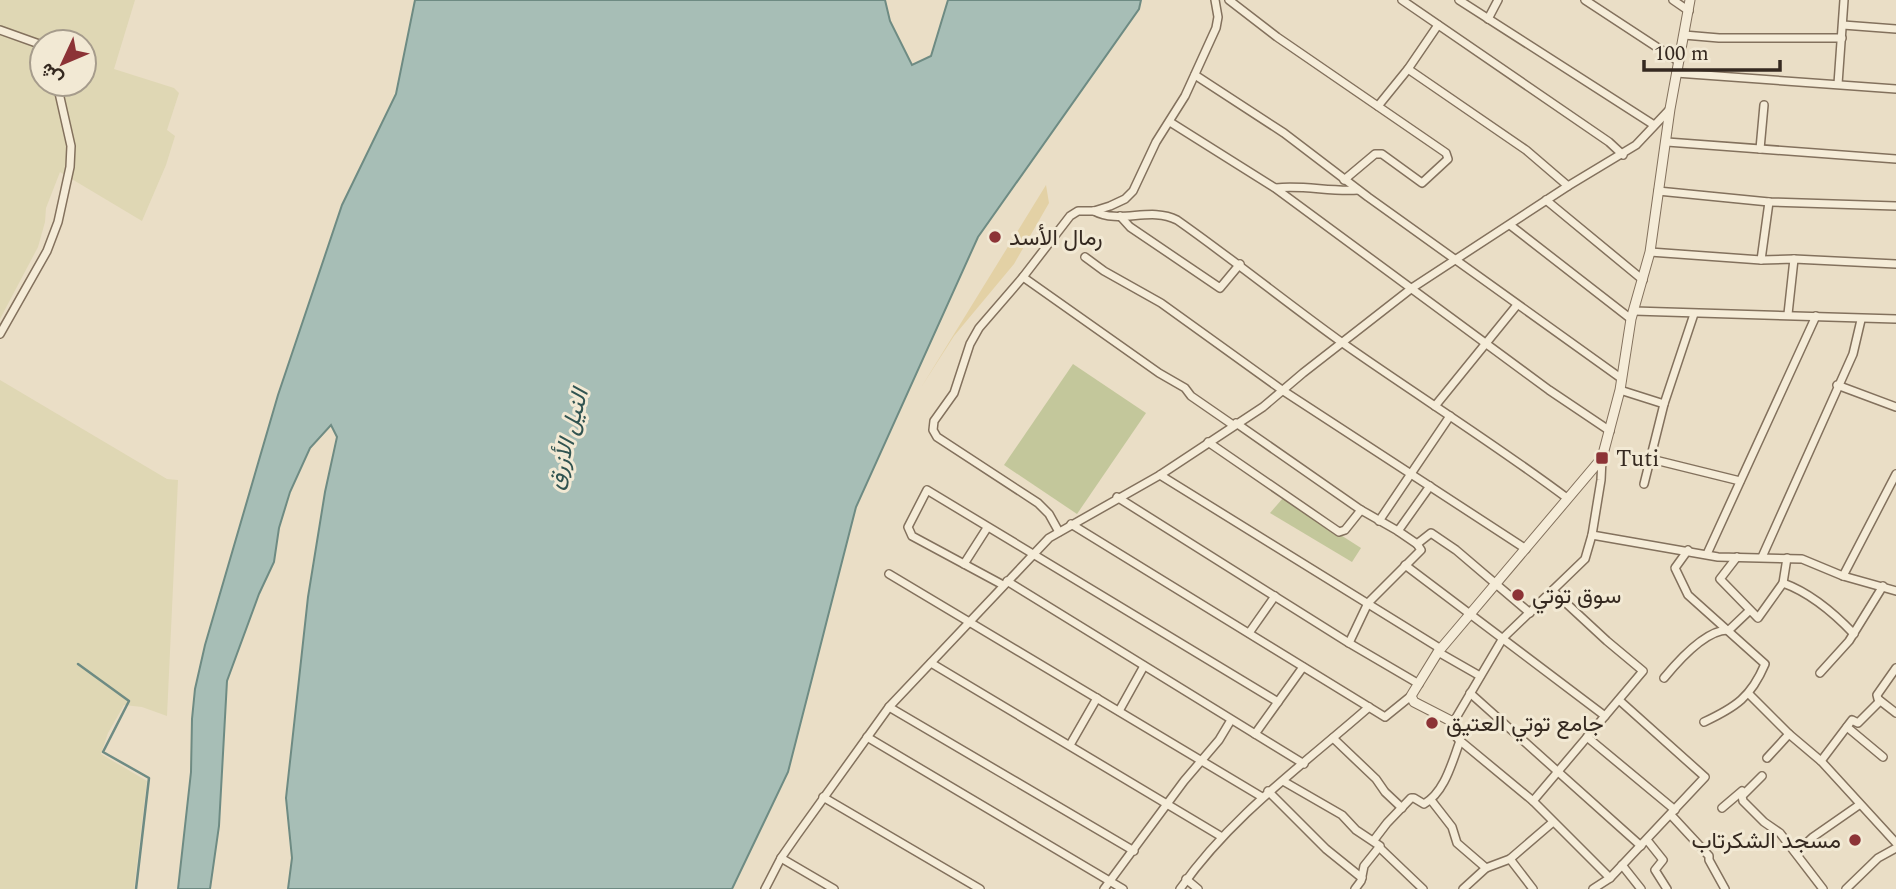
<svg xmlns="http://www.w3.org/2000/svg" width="1896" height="889" font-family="Spectral,Vazirmatn,serif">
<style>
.farmland{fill:#dfd7b4;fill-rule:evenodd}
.green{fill:#c3c79b}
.sand{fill:#e3d1a5}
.water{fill:#a7beb6;stroke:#6e8b83;stroke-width:2}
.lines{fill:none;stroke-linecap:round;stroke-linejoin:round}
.stream{stroke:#6e8b83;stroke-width:2.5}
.minor-casing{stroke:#83715d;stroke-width:10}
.tertiary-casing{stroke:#83715d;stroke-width:11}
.minor{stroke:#f5ecd8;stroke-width:7}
.tertiary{stroke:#f5ecd8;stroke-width:9}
.poi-dot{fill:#8c3336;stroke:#f2e9d4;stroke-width:2.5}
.labels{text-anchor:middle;stroke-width:6;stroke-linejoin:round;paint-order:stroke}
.poi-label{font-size:23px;fill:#352920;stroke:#f2e9d4;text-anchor:start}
.water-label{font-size:24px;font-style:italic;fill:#305350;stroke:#f2e9d4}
</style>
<rect width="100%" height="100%" fill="#eadec6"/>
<g class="farmland">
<path d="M0,0H135L114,69L174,88L179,93L167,130L175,136L166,165L142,221L60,172L46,208L45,222L38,247L0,319ZM42,42H84V84H42Z"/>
<path d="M0,380L167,479L178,480L167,716L142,707L124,705L108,733L101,754L147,781L134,889H0Z"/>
</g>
<g class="green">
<path d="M1073,364L1146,413L1077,514L1004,465Z"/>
<path d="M1283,498L1361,548L1352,562L1270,513Z"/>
</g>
<path class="sand" d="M1046,185L1049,203L1014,264L954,336L922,386Z"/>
<path class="water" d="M415,0H885L890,21L912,65L931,56L948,0H1141L1139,9L978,237L856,507L788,772L732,889H288L292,858L286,798L308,597L325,492L337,437L331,425L310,448L290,492L279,528L274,562L259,594L227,681L219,826L210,889H178L191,772L192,719L195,689L205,645L278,395L342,205L396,94Z"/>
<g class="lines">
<path class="stream" d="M78,664L129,701L103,752L149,778L136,889"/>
<defs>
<g id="minor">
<path d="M1229,0L1277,37L1446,153L1448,159L1422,183L1382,154H1375L1344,180"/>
<path d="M1402,0L1609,142L1623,155"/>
<path d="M1459,0L1654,125"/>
<path d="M1585,0L1678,61"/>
<path d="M1673,0L1689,11"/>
<path d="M1488,19L1498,0"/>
<path d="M1843,25L1896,29"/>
<path d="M0,30L42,45"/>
<path d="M1684,35L1719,38H1842"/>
<path d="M1408,69L1526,150L1568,186"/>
<path d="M1676,73L1896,89"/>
<path d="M1195,75L1284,133L1368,197L1622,379"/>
<path d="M1838,84L1844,0"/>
<path d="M1378,106L1408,69L1438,25"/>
<path d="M1170,122L1275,188L1549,390L1610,431"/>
<path d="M1667,142L1896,159"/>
<path d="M1760,149L1764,105"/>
<path d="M1276,188C1304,185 1330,192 1358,190"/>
<path d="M1658,191L1769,202L1896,206"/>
<path d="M1546,200L1643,280"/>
<path d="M1094,211C1120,225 1150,206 1177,220C1234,260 1288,304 1344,344C1418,396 1495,444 1567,498"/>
<path d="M1120,216L1130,227L1220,288L1240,264"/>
<path d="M1510,225L1631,319"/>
<path d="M1650,252L1761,260L1794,259L1896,264"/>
<path d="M1085,257L1104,271L1161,303L1282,390L1526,549"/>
<path d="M1761,260L1769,202"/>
<path d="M1023,277L1159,373L1185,388L1191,396L1233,425"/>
<path d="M1634,311L1896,319"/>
<path d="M1788,314L1794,259"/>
<path d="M0,334L47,251L58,222L70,167L71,146L57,84"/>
<path d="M1837,385L1896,407"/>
<path d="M1620,390L1664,404"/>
<path d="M1435,406L1517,305"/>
<path d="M1236,423L1361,510L1398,531L1417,544"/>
<path d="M1208,442L1339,532L1345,530L1361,510"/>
<path d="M1602,458L1601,480L1592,535L1585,559L1503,638L1450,728L1458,739L1533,801L1610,878"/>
<path d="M1651,459L1740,481"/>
<path d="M1160,475L1441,649"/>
<path d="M1644,484L1664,404L1694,314"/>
<path d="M1117,497L1349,643L1419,684"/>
<path d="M1379,521L1450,416"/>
<path d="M1071,524L1385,717L1411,696"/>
<path d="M1398,531L1430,486"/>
<path d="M1059,532L1049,514L1038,503L937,437L933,430L934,421L954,393L970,344L979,328L1023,277L1070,216L1078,211H1094L1110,206L1125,199L1133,191L1156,142L1185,96L1216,28L1218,17L1215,0"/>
<path d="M1592,535L1718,557L1802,559L1843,576L1896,591"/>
<path d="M1688,550L1675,568L1688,595L1765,664C1751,697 1736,707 1704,722"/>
<path d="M1707,554L1816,316"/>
<path d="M1737,557L1720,579L1758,618L1783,583L1787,558"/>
<path d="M1762,557L1853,354L1861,320"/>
<path d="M964,564L987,528"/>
<path d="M1405,565L1605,716"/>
<path d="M889,574L1262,797"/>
<path d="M1843,576L1896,474"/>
<path d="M1007,581L1304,764"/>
<path d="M1783,583C1811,593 1834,613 1854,634"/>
<path d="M1003,585L912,536L908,527L927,490L1278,702"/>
<path d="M1249,633L1275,596"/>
<path d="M1349,643L1368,603L1421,550L1417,544L1431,533L1456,550L1530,613"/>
<path d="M1438,652L1480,676"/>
<path d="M931,663L1222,837"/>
<path d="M1896,668L1877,695L1878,699L1896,713"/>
<path d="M1820,673L1849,641L1883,586"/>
<path d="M1664,678C1678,661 1706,629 1729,630L1749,611"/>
<path d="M1470,693L1641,846"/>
<path d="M1749,694L1789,734L1821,761L1896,843"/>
<path d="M889,707L1134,851"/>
<path d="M1119,711L1144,666"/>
<path d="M1847,727L1883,757"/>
<path d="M1255,734L1303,667"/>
<path d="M867,737L1123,889"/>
<path d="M1587,737L1675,810"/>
<path d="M1333,738L1376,779L1385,792L1402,808"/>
<path d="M1070,745L1097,698"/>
<path d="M1767,758L1789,734"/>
<path d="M1821,761L1852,720L1858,723L1880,701"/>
<path d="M1762,776L1742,796L1743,801L1764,822L1780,833L1823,889"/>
<path d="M1283,781L1342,815L1356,830L1380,846L1364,866L1361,881L1355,889"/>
<path d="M1268,791L1326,849L1362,878"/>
<path d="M823,797L980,889"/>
<path d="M1431,800L1452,827L1457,843L1486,868"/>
<path d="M1533,801L1643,671L1607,641L1553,591"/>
<path d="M1722,808L1742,791L1744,793"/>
<path d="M1671,815L1709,856V860L1725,889"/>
<path d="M1374,840L1387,823L1411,798H1414L1424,804C1445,792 1452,762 1460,741"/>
<path d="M1647,840L1663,860L1655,870L1667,889"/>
<path d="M1380,848L1423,889"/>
<path d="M1796,853L1813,837L1859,805"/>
<path d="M781,858L834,889"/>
<path d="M1510,859L1533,889"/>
<path d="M1622,865L1641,889"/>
<path d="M1186,879L1198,889"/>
<path d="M765,889L781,858L797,835L889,707L1049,538L1160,475L1263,407L1303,373L1412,288L1568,186L1636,145L1670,109"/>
<path d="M1104,889L1184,781L1219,740L1231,720"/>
<path d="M1180,889C1231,816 1303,765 1369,707"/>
<path d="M1463,889L1486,868L1510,859L1553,822"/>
<path d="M1593,889L1610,878L1705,777L1619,700"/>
<path d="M1846,889L1878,858L1896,848"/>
</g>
<path id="tertiary" d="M1453,722L1414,702L1411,696L1414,691L1438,652L1602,458L1620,390L1631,319L1650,252L1670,109L1690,0"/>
</defs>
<use href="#minor" class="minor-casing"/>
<use href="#tertiary" class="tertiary-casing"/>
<use href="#minor" class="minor"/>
<use href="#tertiary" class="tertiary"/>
</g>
<g class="poi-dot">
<circle cx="995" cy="237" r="7"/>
<rect x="1595" y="451" width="14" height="14" rx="3.5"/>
<circle cx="1518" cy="595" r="7"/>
<circle cx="1432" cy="723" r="7"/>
<circle cx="1855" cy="840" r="7"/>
</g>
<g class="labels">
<g class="poi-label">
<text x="1009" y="245">رمال الأسد</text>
<text x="1616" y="466">Tuti</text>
<text x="1532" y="603">سوق توتي</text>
<text x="1446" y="731">جامع توتي العتيق</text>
<text x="1841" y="848" text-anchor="end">مسجد الشكرتاب</text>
</g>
<g class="water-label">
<text transform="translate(567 439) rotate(-75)" y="8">النيل الأزرق</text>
</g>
</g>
<g transform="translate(63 63) rotate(226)"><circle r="33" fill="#f2e9d4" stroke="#a69c8c" stroke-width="2"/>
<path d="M0-5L12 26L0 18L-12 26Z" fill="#8c3336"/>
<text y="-10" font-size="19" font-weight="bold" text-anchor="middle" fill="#352920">ش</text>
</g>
<path d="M1644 60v10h136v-10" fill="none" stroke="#352920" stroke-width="3.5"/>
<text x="1654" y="60" font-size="21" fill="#352920" stroke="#f2e9d4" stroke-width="5" paint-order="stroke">100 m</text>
</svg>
